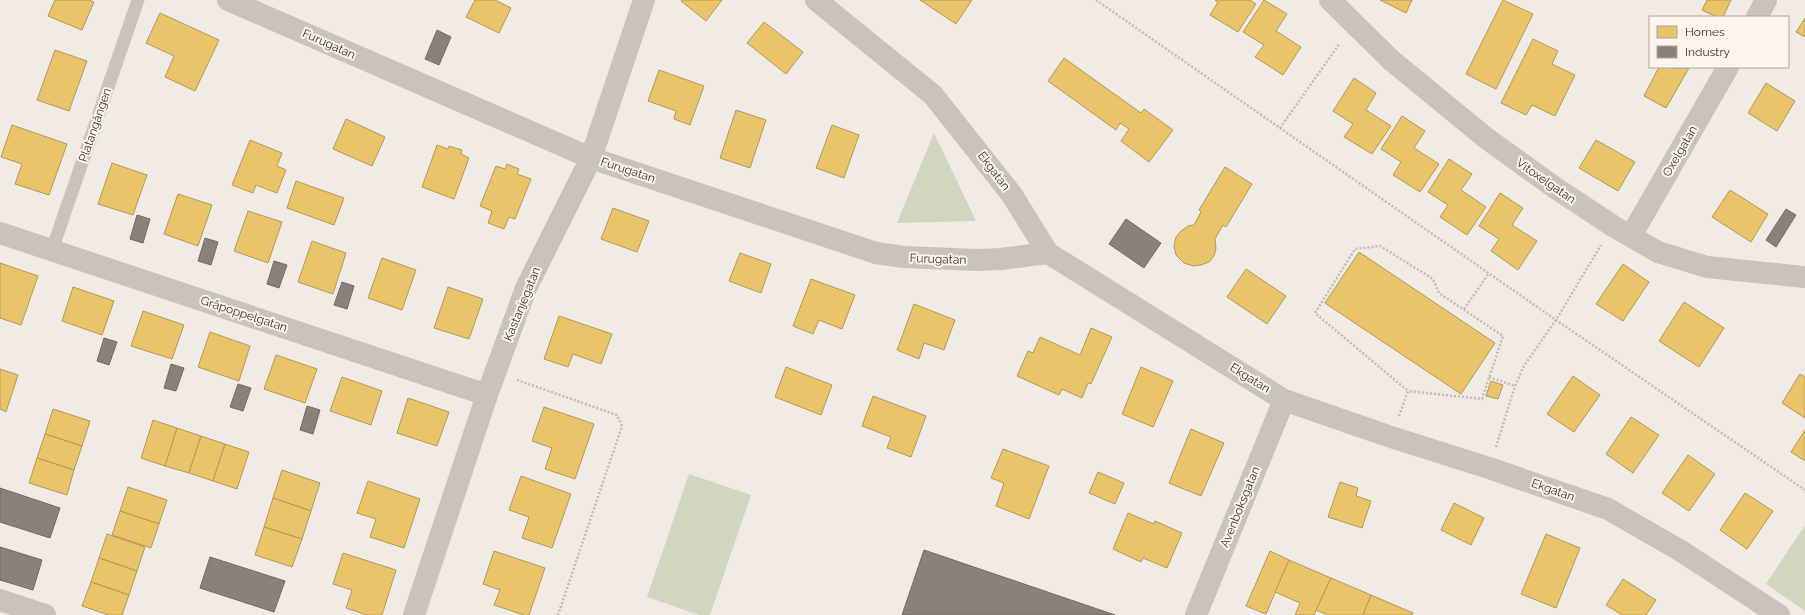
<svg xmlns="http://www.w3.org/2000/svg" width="1805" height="615" font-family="Raleway,sans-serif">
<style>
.green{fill:#d1d6bf}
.homes{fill:#e9c46a;stroke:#b59857}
.industry{fill:#8a817c;stroke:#726964}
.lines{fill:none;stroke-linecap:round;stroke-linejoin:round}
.path{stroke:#c2bbb6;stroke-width:2.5;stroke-dasharray:2 2;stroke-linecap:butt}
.service{stroke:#c9c3be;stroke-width:13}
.minor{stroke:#c9c3be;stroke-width:22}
.labels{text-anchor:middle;stroke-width:4;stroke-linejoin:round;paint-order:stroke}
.street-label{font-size:12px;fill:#3b302b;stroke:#fbf5ee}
</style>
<rect width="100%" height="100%" fill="#f0ebe5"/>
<g class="green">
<path d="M934,133L976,221L897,223Z"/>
<path d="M689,474L751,495L710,615H699L647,597Z"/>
<path d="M1805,525V611L1766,584Z"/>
</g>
<g class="homes">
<path d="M55,0H89L94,2L82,30L48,16Z"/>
<path d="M475,0H495L511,8L499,33L466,17Z"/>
<path d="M682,0H722L706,21L681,1Z"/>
<path d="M920,0H972L956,24Z"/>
<path d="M1215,0H1250L1256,4L1238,32L1210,15L1218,2Z"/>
<path d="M1264,0L1287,14L1276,31L1301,47L1283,75L1255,57L1264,45L1243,32Z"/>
<path d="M1380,0H1412L1406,13Z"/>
<path d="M1503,0L1533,14L1496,89L1466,74Z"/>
<path d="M1707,0H1731L1723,17H1717L1702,10Z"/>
<path d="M160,13L219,40L195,91L165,77L174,56L146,43Z"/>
<path d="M1805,18V37L1796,32Z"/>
<path d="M764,22L803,52L786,74L747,43Z"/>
<path d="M1533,39L1558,51L1552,64L1575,75L1555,116L1532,105L1526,115L1501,103Z"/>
<path d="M55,50L87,61L69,111L37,100Z"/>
<path d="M1064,58L1141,113L1144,109L1173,130L1149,162L1121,141L1129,129L1120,123L1116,130L1048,81Z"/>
<path d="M1659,67L1689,68L1666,108L1644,96Z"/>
<path d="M659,70L704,86L690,125L674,119L676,111L648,101Z"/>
<path d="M1354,78L1376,93L1366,110L1391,126L1372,154L1344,137L1353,124L1333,111Z"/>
<path d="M1766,83L1795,101L1777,131L1748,113Z"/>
<path d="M736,110L766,120L750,168L720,158Z"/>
<path d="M1402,116L1425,131L1414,148L1439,164L1420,192L1393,175L1401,162L1381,149Z"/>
<path d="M346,119L385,137L372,166L333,149Z"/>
<path d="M12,125L67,144L49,195L15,184L22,164L1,157Z"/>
<path d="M832,125L859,135L844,178L816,168Z"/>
<path d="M250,140L282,153L277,166L286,170L277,193L256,185L253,193L232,185Z"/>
<path d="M1596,140L1635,162L1618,191L1579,168Z"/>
<path d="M437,145L448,149L449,146L462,150L461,154L469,158L454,199L422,187Z"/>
<path d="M1449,159L1472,174L1461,190L1486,207L1467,235L1440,217L1448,205L1428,192Z"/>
<path d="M112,163L147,175L133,215L98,204Z"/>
<path d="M507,164L519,169L517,174L531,179L515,219L509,217L504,229L488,223L492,211L480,206L496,166L505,169Z"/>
<path d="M1225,167L1252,184L1226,227L1223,225L1215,239L1216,248L1214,256L1209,262L1201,265L1193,266L1184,263L1176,255L1174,246L1176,237L1181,231L1188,226L1194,225L1201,212L1199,210Z"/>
<path d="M296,181L344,198L334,225L287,208Z"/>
<path d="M1730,190L1768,214L1751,242L1712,217Z"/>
<path d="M1500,193L1523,208L1512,225L1537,241L1518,270L1491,251L1499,239L1479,226Z"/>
<path d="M178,194L212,205L198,246L164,234Z"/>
<path d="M613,208L649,221L637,252L601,239Z"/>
<path d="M248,211L282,222L268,263L234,251Z"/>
<path d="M312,241L346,253L333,294L298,282Z"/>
<path d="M1359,252L1495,343L1461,394L1325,303Z"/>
<path d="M740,253L771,264L761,293L729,281Z"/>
<path d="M382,258L416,270L402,310L368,298Z"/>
<path d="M0,263L38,276L21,325L0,318Z"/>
<path d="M1623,264L1649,282L1623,321L1596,304Z"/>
<path d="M1246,269L1286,296L1267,324L1227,297Z"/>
<path d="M811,279L855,295L842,329L819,320L813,334L793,326Z"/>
<path d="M73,287L114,301L102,335L62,321Z"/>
<path d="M448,287L483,299L469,339L434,328Z"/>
<path d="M1684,302L1724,328L1699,367L1659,341Z"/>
<path d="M914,304L955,320L944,350L924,343L919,359L897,350Z"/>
<path d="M143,311L184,325L172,359L131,346Z"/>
<path d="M559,316L612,334L601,364L573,354L568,367L544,359Z"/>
<path d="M1091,328L1112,337L1091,384L1088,383L1082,398L1062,389L1059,395L1017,376L1028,351L1033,353L1040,337L1080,355Z"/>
<path d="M210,332L250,346L239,381L198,367Z"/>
<path d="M276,355L317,369L305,403L264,389Z"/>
<path d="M786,367L832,385L821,415L775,397Z"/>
<path d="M1141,367L1173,381L1153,427L1122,414Z"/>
<path d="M0,369L18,375L6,412L0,409Z"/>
<path d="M1800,374L1805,377V418L1782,403Z"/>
<path d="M1573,376L1600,395L1574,432L1547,414Z"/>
<path d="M342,377L382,391L371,425L330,411Z"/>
<path d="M1491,381L1503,385L1498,399L1486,396Z"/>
<path d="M873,396L926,416L911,457L887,448L891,437L862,426Z"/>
<path d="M408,398L449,412L437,446L397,433Z"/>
<path d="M544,407L594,424L575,479L545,469L552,448L532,441Z"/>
<path d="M53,409L90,421L82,446L45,434Z"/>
<path d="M1631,417L1659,435L1633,473L1606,454Z"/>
<path d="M153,420L177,428L165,466L141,458Z"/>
<path d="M177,428L201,436L189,473L165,466Z"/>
<path d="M1191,429L1224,443L1201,496L1169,483Z"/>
<path d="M1805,430V461L1791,452Z"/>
<path d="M45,434L82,446L74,470L37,458Z"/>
<path d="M201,436L225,444L213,481L189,473Z"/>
<path d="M225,444L249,452L237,489L213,481Z"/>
<path d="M1003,449L1049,466L1029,519L996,506L1004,483L991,478Z"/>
<path d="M1688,455L1715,474L1689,511L1662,493Z"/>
<path d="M37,458L74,470L67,495L29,483Z"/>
<path d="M282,470L320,483L311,511L273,498Z"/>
<path d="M1098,472L1124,483L1115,504L1089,493Z"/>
<path d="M521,476L571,494L552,548L522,538L529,517L509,510Z"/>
<path d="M368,481L420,499L404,548L370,537L376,519L357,513Z"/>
<path d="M1340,482L1358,488L1356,496L1371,501L1362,528L1328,517Z"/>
<path d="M128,487L167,500L159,524L120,511Z"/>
<path d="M1745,493L1773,511L1747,549L1720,530Z"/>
<path d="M273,498L311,511L302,539L264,527Z"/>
<path d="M1454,503L1484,518L1471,545L1441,530Z"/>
<path d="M120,511L159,524L151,548L112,535Z"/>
<path d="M1128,513L1154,524L1155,521L1182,533L1167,568L1143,558L1141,562L1113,549Z"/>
<path d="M264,527L302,539L292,567L255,555Z"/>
<path d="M107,534L145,547L137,571L99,558Z"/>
<path d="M1546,534L1580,548L1556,608L1521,594Z"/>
<path d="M494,551L545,568L529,615H524L494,605L500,590L483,584Z"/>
<path d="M1270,551L1289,560L1266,614L1246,606Z"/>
<path d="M343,553L396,570L382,615H367L346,608L352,590L333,584Z"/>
<path d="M99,558L137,571L129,595L91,582Z"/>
<path d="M1289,560L1331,578L1314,615H1295L1300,603L1275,592Z"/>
<path d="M1331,578L1371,595L1363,615H1328L1316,610Z"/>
<path d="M1623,579L1656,600L1646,615H1622L1606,605Z"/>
<path d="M91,582L129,595L122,615H109L82,606Z"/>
<path d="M1371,595L1413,613L1412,615H1363Z"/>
</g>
<g class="industry">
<path d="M437,30L451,37L439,65L425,59Z"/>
<path d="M1786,209L1796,215L1776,247L1766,240Z"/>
<path d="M137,215L150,219L143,243L130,239Z"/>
<path d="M1126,219L1161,243L1144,268L1109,244Z"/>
<path d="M205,238L218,242L211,265L198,261Z"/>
<path d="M274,261L287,265L279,288L267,284Z"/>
<path d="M342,282L354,286L347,309L334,305Z"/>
<path d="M104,338L117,342L109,365L97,361Z"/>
<path d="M171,364L184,368L176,391L164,388Z"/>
<path d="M238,384L251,388L243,411L230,407Z"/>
<path d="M307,406L320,410L313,434L300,430Z"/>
<path d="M0,488L60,508L50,538L0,522Z"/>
<path d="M0,547L42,560L33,590L0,580Z"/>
<path d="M924,550L1115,615H902Z"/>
<path d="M210,557L285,581L274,612L200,588Z"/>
</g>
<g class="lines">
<g class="path">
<path d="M1096,0L1556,320L1805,490"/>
<path d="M1280,128L1340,43"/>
<path d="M1464,309L1489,273"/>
<path d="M1489,377L1515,386"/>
<path d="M517,380L617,415L622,426L558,615"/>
<path d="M1399,416L1408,391L1315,313L1355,249L1380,246L1433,279L1439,293L1503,336L1482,399L1408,391"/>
<path d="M1496,447L1515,386L1524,366L1556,320L1601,245"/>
</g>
<path class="service" d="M52,250L138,0"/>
<g class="minor">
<path d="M228,0L591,158L876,253L904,257L977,260L1001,259L1048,253"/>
<path d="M816,0L933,95L1012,195L1048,253L1284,400L1391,437L1489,468L1608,509L1681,551L1779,615"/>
<path d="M1330,0L1391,60L1486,138L1554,187L1613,226L1658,252L1707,267L1805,277"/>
<path d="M1757,17L1766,0"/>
<path d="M0,233L487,395"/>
<path d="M1631,236L1728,67"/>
<path d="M0,600L45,615"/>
<path d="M414,615L487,395L526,288L591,158L644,0"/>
<path d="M1196,615L1284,400"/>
</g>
</g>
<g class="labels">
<g class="street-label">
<text transform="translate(329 44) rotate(24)" y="4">Furugatan</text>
<text transform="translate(95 125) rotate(-71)" y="4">Platangången</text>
<text transform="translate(1680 151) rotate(-60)" y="4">Oxelgatan</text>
<text transform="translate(628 170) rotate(18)" y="4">Furugatan</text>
<text transform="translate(994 171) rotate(53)" y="4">Ekgatan</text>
<text transform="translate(1546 181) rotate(35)" y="4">Vitoxelgatan</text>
<text transform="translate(938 259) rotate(2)" y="4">Furugatan</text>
<text transform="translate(522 304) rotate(-68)" y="4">Kastanjegatan</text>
<text transform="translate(244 314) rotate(18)" y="4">Gråpoppelgatan</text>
<text transform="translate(1250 378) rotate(32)" y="4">Ekgatan</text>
<text transform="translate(1553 490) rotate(19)" y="4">Ekgatan</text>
<text transform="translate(1240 507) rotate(-68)" y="4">Avenboksgatan</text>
</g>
</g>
<rect x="1649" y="16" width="140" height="52" fill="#fbf5ee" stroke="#aea6a0"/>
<rect x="1657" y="26" width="20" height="12" fill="#e9c46a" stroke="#aea6a0"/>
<text x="1685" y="36" font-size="12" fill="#3b302b">Homes</text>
<rect x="1657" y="46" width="20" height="12" fill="#8a817c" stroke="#aea6a0"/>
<text x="1685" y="56" font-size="12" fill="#3b302b">Industry</text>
</svg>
